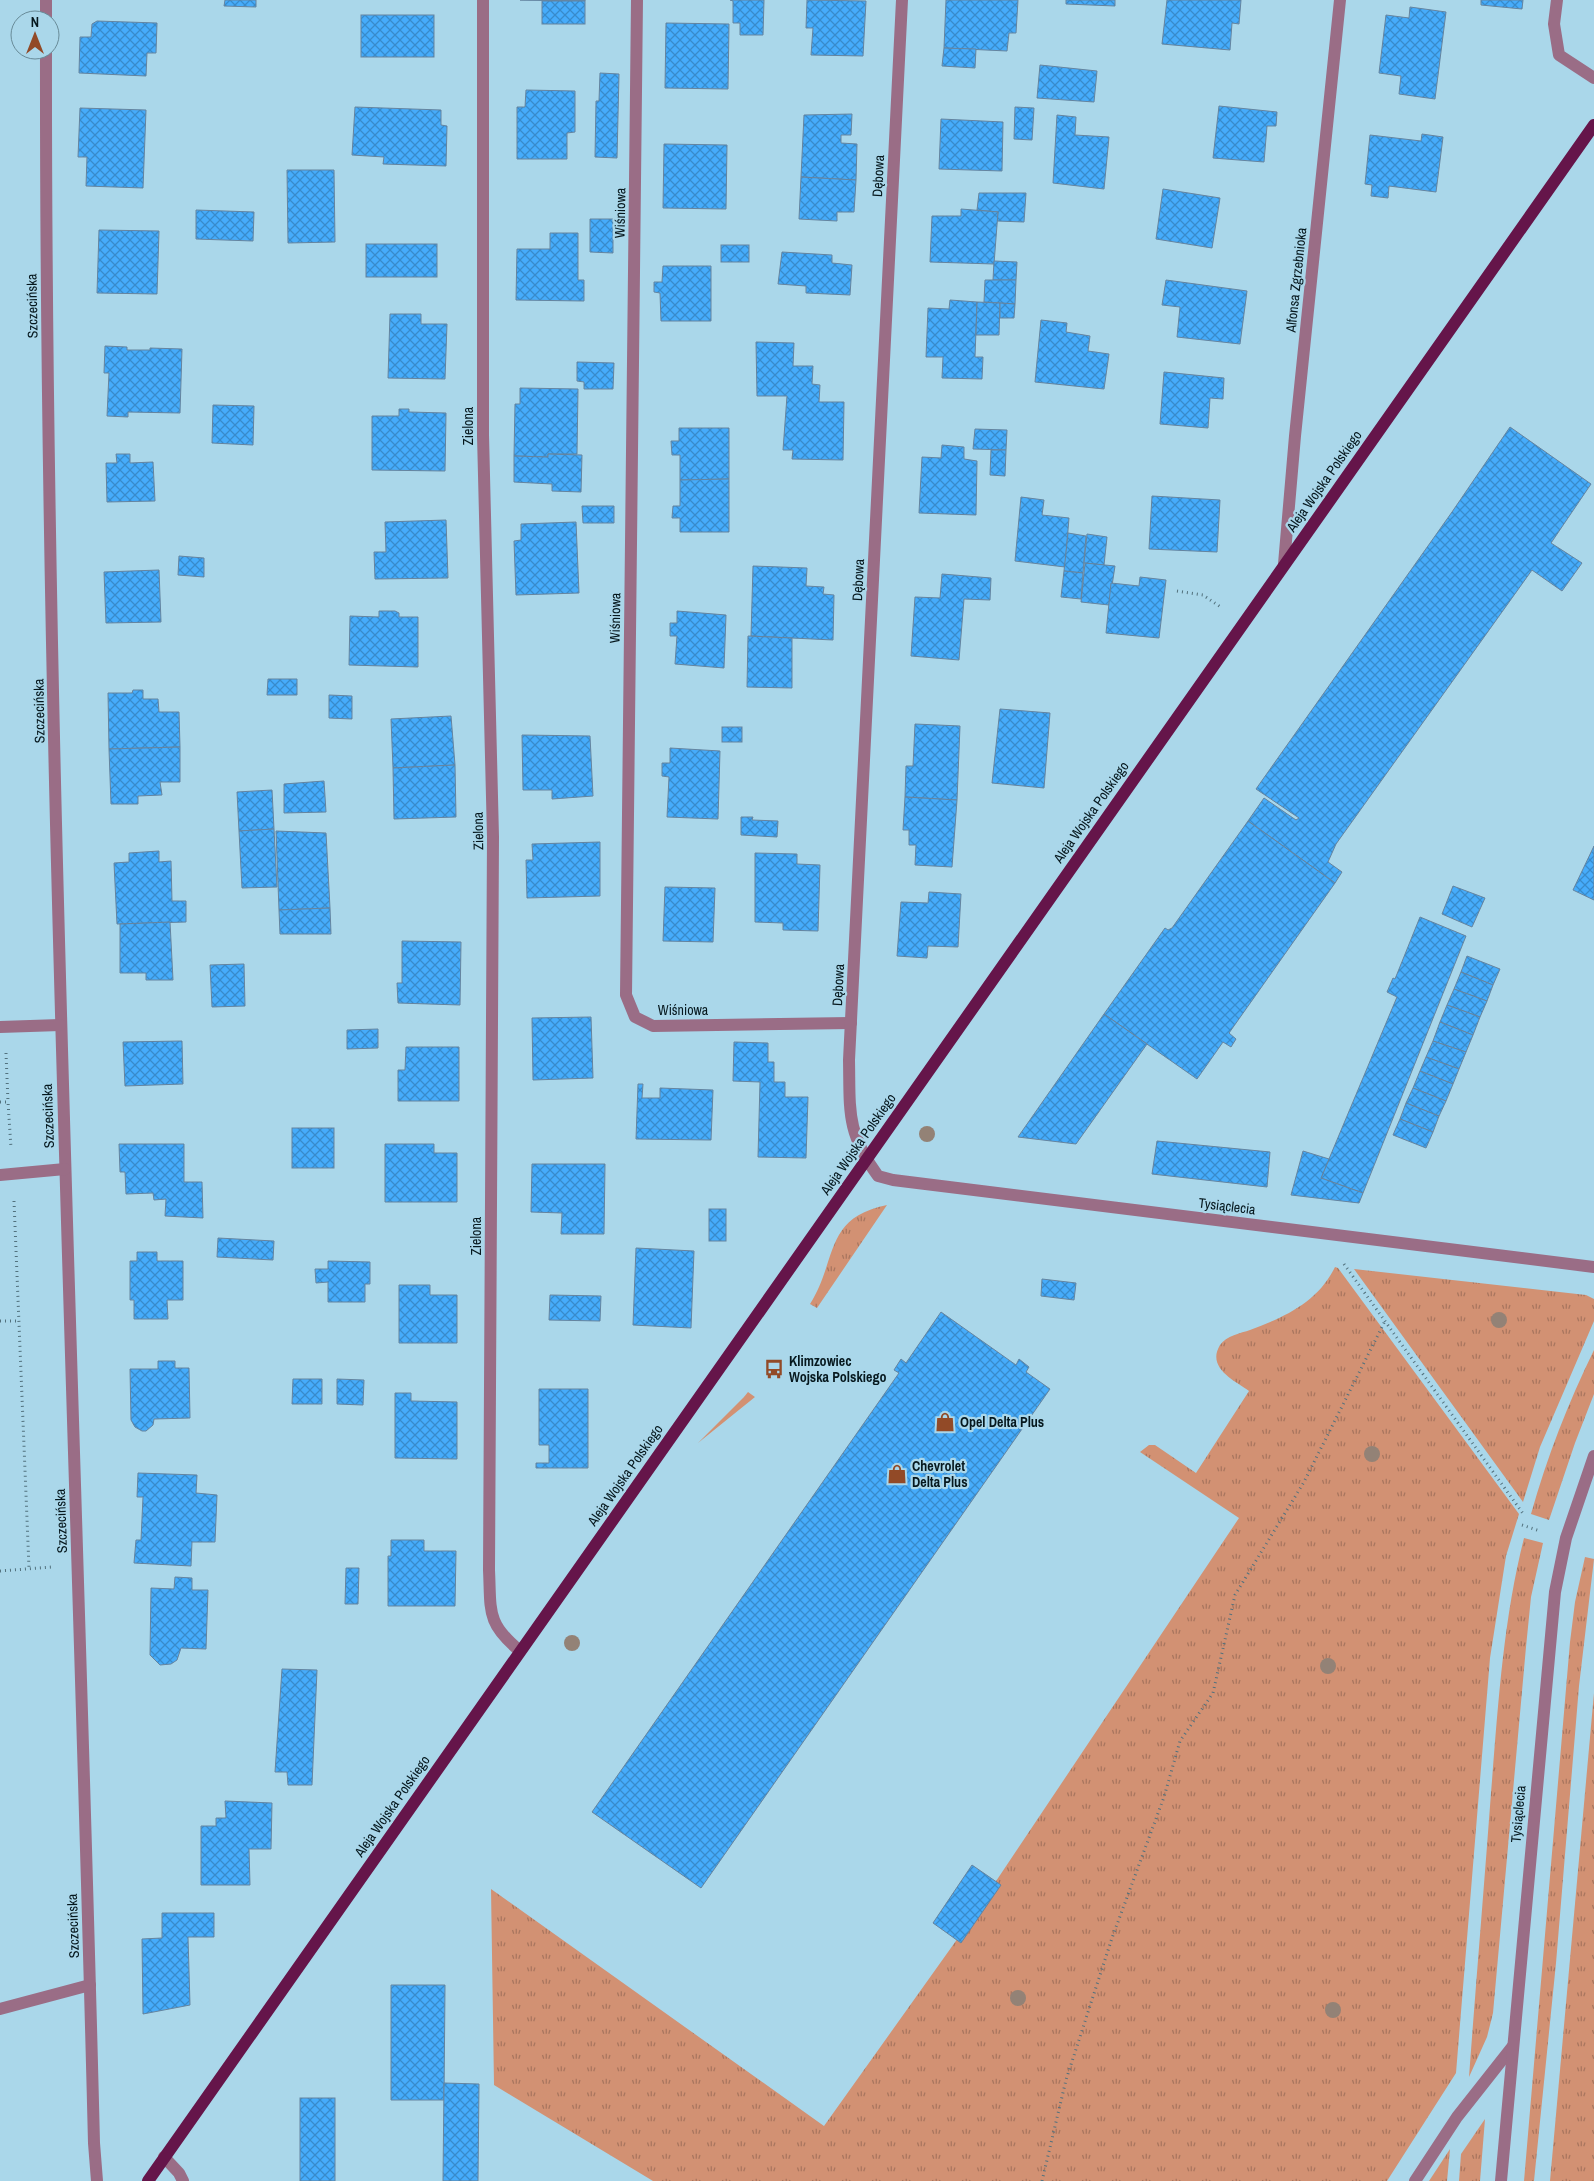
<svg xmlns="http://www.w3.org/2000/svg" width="1594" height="2181" font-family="'Archivo Narrow',sans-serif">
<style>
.grass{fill:url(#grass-tufts)}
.building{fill:url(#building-cross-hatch);stroke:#65849f}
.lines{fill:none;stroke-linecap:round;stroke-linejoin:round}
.path{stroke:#52717d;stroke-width:3;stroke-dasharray:1 4;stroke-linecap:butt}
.minor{stroke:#9a6d86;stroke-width:12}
.major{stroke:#65154a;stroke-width:12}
.tree{fill:#938276}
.labels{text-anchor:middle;stroke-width:4.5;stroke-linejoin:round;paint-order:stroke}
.street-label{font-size:14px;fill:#06181e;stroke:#aad7ea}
.poi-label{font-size:14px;font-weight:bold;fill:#06181e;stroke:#aad7ea;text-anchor:start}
</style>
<defs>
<pattern id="grass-tufts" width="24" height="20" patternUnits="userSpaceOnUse" patternTransform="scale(1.25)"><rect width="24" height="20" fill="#d29173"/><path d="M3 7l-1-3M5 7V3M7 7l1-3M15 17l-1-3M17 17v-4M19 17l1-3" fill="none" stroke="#a8755e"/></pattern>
<pattern id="building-cross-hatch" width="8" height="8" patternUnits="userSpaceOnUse" patternTransform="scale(1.25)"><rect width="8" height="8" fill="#46acfb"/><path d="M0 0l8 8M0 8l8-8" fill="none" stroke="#388bcb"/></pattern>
</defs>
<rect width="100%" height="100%" fill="#aad7ea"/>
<g class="grass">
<path d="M887,1205L817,1308L810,1304C838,1260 823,1218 887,1205Z"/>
<path d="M1335,1267L1338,1268L1519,1514L1506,1556L1490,1658L1456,2073L1387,2181H653L494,2085L491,1889L824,2126L958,1938L1239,1518L1140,1452L1149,1445H1155L1196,1473L1249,1391C1235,1381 1206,1368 1220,1345C1226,1336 1241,1333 1250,1330C1285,1317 1318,1302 1335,1267Z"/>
<path d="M1354,1269L1586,1295L1594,1299V1321L1540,1447L1523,1502Z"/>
<path d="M1594,1350V1394L1575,1443L1549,1520L1531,1514C1547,1457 1568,1403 1594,1350Z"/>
<path d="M748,1392L755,1397L698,1443L744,1397Z"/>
<path d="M1524,1538L1543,1543L1531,1597L1526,1647L1493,2013L1487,2037L1469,2077C1476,1982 1484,1888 1491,1793C1498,1707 1503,1621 1524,1538Z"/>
<path d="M1585,1557L1594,1559L1579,1686L1556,1963L1534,2181H1524L1570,1642L1575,1602Z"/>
<path d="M1594,1693V2181H1550Z"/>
<path d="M1485,2119L1480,2181H1459L1461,2154Z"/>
<path d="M1450,2149L1447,2181H1429Z"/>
</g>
<g class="building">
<path d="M225,0H256V7L224,6Z"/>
<path d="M520,0H585V1Z"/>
<path d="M730,0H764L763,35H740V23H733V1Z"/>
<path d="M807,0L866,1L863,56L811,55L813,28H806Z"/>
<path d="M946,0H1018L1016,33H1009L1007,51L944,48Z"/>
<path d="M1066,0H1115V6L1066,4Z"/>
<path d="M1167,0H1241L1239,24L1232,23L1230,50L1162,44Z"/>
<path d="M1481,0H1523L1522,9L1481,5Z"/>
<rect x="542" y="1" width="43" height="23"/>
<path d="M1410,7L1446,12L1435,99L1399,94L1401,76L1379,73L1386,15L1409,18Z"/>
<rect x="361" y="15" width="73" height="42"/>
<path d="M97,21L157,23L156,53H147L146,76L79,73L80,37H91L92,24Z"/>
<path d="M666,23L729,24L728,89L665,88Z"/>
<path d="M944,48L976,49L975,68L942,66Z"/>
<path d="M1040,65L1097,71L1094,102L1037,98Z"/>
<path d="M600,73L619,74L617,158L595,157L596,101H599Z"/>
<path d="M526,90L575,91V132L567,133V159H517V107H525Z"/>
<path d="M1219,106L1277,112L1276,126H1267L1264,162L1213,158Z"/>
<path d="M355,107L441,110V125L447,126L446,166L383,164L384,157L352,155Z"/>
<path d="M1015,107L1034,108L1032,140L1014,139Z"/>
<path d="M80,108L146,110L143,188L86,186L87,157H78Z"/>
<path d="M852,114L851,135H841V143L857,144L856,180L801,177L804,115Z"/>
<path d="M1057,115L1076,117L1075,135L1109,137L1104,189L1053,183Z"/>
<path d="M941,119L1003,122L1002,171L939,169Z"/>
<path d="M1422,134L1443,137L1436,192L1389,186L1388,198L1371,196L1372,185L1365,184L1370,135L1421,141Z"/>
<path d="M664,144L727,145L726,209L663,208Z"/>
<path d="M287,170H334L335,242L288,243Z"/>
<path d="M801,177L856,180L854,212H837V221L799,219Z"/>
<path d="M1163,189L1220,198L1212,248L1156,239Z"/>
<path d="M979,193H1026L1024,222L997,221L998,212L977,210Z"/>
<path d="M961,209L998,212L994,264L930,262L932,216H961Z"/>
<path d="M196,210L254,212L253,241L196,239Z"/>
<path d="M590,219H613V253L590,252Z"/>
<path d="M99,230L159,231L157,294L97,293Z"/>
<path d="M550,233H578V280H584V301L516,300L517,249H550Z"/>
<rect x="366" y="244" width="71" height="33"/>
<rect x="721" y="245" width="28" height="17"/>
<path d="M782,252L832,255V263L852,265L850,295L806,293V286L778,284Z"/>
<path d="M994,261L1017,262L1016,280H993Z"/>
<path d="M663,266H711V321H661L660,293L654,292V282H662Z"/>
<path d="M985,280H1016L1015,304L984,302Z"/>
<path d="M1166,280L1247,291L1240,344L1177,337L1180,307L1162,305Z"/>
<path d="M950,300L977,302L975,357H983L982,379L942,378L943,357H926L928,308L949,309Z"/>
<path d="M977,302L1000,303L999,335H976Z"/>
<path d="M1000,303L1015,304L1014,318H1000Z"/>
<path d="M390,314H421V324H447L445,379L388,378Z"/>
<path d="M1041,320L1067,323L1066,332L1090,336L1088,351L1109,354L1104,389L1035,382Z"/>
<path d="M756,342L794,343L793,366H813L812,384L820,385L819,402H844L843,460L792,459L793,450H783L787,396H757Z"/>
<path d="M105,346L127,347V350H150V348L182,349L180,413L128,412V417L107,416L109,373H104Z"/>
<path d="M577,362L614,363L613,389H584V382L577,381Z"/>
<path d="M1164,372L1224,378L1223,399L1210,398L1208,428L1160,424Z"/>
<path d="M520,388L578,389L577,454H548V457L514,456L515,404H520Z"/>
<path d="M213,405L254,406L253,445L212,443Z"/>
<path d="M399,409H409V412L446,413L445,471L372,470V416H399Z"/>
<path d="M1510,427L1591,484L1551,543L1582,563L1562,591L1532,570L1336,844L1328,862L1342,872L1335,883L1248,821L1264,798L1296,820L1299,818L1256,789L1452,512Z"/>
<path d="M679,428H729V479L680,480V455H672L671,441H679Z"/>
<path d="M975,429L1007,430L1006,450L973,449Z"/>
<path d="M942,445L964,447V459L977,461L976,515L919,513L922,457L941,458Z"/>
<path d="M991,450H1006L1005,476L990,475Z"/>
<path d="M116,454H130V463L153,462L155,501L107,502L106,463H117Z"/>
<path d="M548,454L582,455L581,492L552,491V484L514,482V456L548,457Z"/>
<path d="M729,479V532H680V518H672L673,506H680V480Z"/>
<path d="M1152,496L1220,500L1217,552L1149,549Z"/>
<path d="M1021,497L1044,500L1042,515L1069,518L1065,567L1015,561Z"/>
<path d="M582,506H614V523H583Z"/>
<path d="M446,520L448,578L375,579L374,552H386L385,522Z"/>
<path d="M576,522L579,593L516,595L514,541L521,540V524Z"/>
<path d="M1068,533L1086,536L1083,573L1064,571Z"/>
<path d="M1087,534L1107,537L1104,565L1084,563Z"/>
<path d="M179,556L204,558V577L178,575Z"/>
<path d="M1085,563L1115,566L1109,605L1081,602Z"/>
<path d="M753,566L807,568L806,586L824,587L823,594L834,595L833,640L751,636Z"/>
<path d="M159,570L161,622L106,623L104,572Z"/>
<path d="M1064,571L1083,573L1081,599L1061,597Z"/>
<path d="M942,574L991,578L990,600L964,599L959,660L911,656L915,597L940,598Z"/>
<path d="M1140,577L1166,580L1159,638L1106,633L1111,583L1139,586Z"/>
<path d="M379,611H395L399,613V617H418V667L349,665L350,616L379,617Z"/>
<path d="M677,611L726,615L724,668L675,664L677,636H670V623H677Z"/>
<path d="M748,636L792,638V688L747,687Z"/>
<path d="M268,679H297V695H267Z"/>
<path d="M133,690H143V699H158L159,712H179L180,747L109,749L108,693H132Z"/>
<path d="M329,695L352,696V719L329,718Z"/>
<path d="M1000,709L1050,713L1044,788L992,783Z"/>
<path d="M451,716L455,765L393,768L391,719Z"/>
<path d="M915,724L960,726L957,800L905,797L906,766H913Z"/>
<rect x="722" y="727" width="20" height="15"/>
<path d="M522,735L590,736L593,796L552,799V790H523Z"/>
<path d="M180,747V782H160L162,795L138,796V804H111L109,749Z"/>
<path d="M670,748L720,751L718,819L667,817L669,777L662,776V763H670Z"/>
<path d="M455,765L456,817L394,819L393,768Z"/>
<path d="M324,781L326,812L284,813V784Z"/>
<path d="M272,790L274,829L239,831L237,792Z"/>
<path d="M905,797L957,800L952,867L915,865L916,845H909V830H903Z"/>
<path d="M741,817H753L752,820L778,821L777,837L741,835Z"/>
<path d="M1248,821L1335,883L1229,1033L1236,1039L1231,1047L1223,1042L1197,1079L1104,1014L1165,928L1168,930L1172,928Z"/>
<path d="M274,829L277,887L242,888L239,831Z"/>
<path d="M276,831L326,833L330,908L279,910Z"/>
<path d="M600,842V896L527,898L526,860H533L532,844Z"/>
<path d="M1594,846V900L1573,890Z"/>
<path d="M159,851V862L171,861L172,901H186V922L117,924L114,863L129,862V853Z"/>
<path d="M755,853L797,854V864L820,865L818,931L783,930V923L755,922Z"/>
<path d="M1453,886L1485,898L1472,927L1442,914Z"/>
<path d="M665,887L715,888L713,942L663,941Z"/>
<path d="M929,892L961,894L958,947L928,946L927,958L897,956L901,902L928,903Z"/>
<path d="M330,908L331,934H280L279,910Z"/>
<path d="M1420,917L1466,936L1363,1193L1321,1178L1397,997L1387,992L1393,978L1395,979Z"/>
<path d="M170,922L173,980H146V973H120V924Z"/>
<path d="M402,941L461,942L460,1005L398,1003L397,983H402Z"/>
<path d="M1467,956L1500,969L1493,985L1461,972Z"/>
<path d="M244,964L245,1006L212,1007L210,965Z"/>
<path d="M1461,972L1493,985L1487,1001L1454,989Z"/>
<path d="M1454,989L1487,1001L1480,1017L1447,1005Z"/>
<path d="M1447,1005L1480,1017L1473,1035L1440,1022Z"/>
<path d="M1104,1014L1147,1044L1076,1144L1018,1137Z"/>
<path d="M591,1017L593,1078L533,1080L532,1018Z"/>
<path d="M1440,1022L1473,1035L1466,1052L1433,1041Z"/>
<path d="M378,1029V1048L347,1049V1030Z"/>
<path d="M182,1041L183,1084L125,1086L123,1042Z"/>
<path d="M1433,1041L1466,1052L1459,1069L1426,1057Z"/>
<path d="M734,1042L768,1043V1062H774V1082H785V1097H808L806,1158L758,1157L760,1082L733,1081Z"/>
<path d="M406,1047H459V1101H398V1070H405Z"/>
<path d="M1426,1057L1459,1069L1453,1084L1420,1071Z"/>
<path d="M1420,1071L1453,1084L1446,1101L1413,1088Z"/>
<path d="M638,1084H643L642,1098H660V1088L713,1090L711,1140L636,1139Z"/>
<path d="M1413,1088L1446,1101L1439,1116L1406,1103Z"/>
<path d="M1406,1103L1439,1116L1433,1132L1400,1119Z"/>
<path d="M1400,1119L1433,1132L1426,1148L1393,1135Z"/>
<rect x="292" y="1128" width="42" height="40"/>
<path d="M1157,1141L1270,1152L1267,1187L1152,1174Z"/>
<path d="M119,1144H184V1182H202L203,1218L165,1216L166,1199L154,1200L153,1193L126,1194L125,1172H120Z"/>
<path d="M385,1144H434V1153H457V1202H385Z"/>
<path d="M1303,1151L1329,1159L1321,1178L1363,1193L1359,1203L1291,1195Z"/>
<path d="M532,1164H605L604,1234H561L562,1213L531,1212Z"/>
<rect x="709" y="1209" width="17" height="32"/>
<path d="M218,1238L274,1241L273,1260L217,1257Z"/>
<path d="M636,1248L694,1251L691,1328L633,1325Z"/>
<path d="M137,1252H157V1261H183V1300H167L168,1319H134V1300H130V1261H137Z"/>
<path d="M328,1261L370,1262V1284H365V1302H328V1282L316,1283L315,1269H328Z"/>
<path d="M1042,1279L1076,1283L1074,1300L1041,1296Z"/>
<path d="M399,1285H430V1295H457V1343H399Z"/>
<path d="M550,1295L601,1296L600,1321L549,1320Z"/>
<path d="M941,1312L1016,1365L1019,1359L1029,1367L1026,1372L1050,1389L701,1888L592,1812L899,1373L894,1370L901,1359L906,1363Z"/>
<path d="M158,1361H175V1368H189L190,1418L154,1419L153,1425L146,1431H142L135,1427L131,1420L130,1369H158Z"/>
<path d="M293,1379H322V1404H292Z"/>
<path d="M337,1379L364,1380L363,1405L337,1404Z"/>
<path d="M539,1389H588V1468H536V1463H549V1445H539Z"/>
<path d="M395,1393H411V1401L457,1402V1459L395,1458Z"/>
<path d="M138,1473L197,1475L196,1493L217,1495L215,1542H192L191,1566L134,1563L136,1540H141L143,1497H137Z"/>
<path d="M391,1540H424V1551H456L455,1606H388V1556H391Z"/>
<path d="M346,1568H359L358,1604H345Z"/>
<path d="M175,1577L192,1578V1590H208L206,1649L181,1648L177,1660L171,1664L160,1665L150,1655L151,1588L174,1589Z"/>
<path d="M282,1669L317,1670L312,1785H288L287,1772H275Z"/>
<path d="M225,1801L272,1803L271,1849H249L250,1885H201V1826H216V1818H226Z"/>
<path d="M972,1865L1001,1885L961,1943L933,1923Z"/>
<path d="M162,1913H214V1937H188L190,2005L143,2014L142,1939L162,1938Z"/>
<path d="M391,1985H445L444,2100H391Z"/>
<path d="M444,2083L479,2084L478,2181H443Z"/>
<rect x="300" y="2098" width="35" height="83"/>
</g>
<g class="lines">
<g class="path">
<path d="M1177,591L1203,595L1222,608"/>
<path d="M6,1053L8,1102"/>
<path d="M0,1102H8L11,1148"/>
<path d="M14,1201L29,1568"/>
<path d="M1344,1264L1524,1515"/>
<path d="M0,1321H20"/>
<path d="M1522,1525L1540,1531"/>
<path d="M0,1571L52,1567"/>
<path d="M1042,2181L1066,2080L1112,1938L1164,1797L1180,1741L1213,1693L1235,1595L1304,1482L1385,1321"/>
</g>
<g class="minor">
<path d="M483,0V435L493,837L489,1570C491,1611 486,1623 520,1651"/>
<path d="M637,0L626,995L635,1017L653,1026L851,1023"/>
<path d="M902,0L849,1060C850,1111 846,1132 878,1176L893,1180L1594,1267"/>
<path d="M1557,0L1554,24L1559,55L1594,78"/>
<path d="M46,20V0"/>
<path d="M46,50C45,748 77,1445 94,2143L97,2181"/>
<path d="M1284,564L1295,436L1340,0"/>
<path d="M0,1027L60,1025"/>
<path d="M0,1175L65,1169"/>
<path d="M0,2009L90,1985"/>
<path d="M164,2157L179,2173L183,2181"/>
<path d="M1415,2181L1457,2117L1513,2046"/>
<path d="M1501,2181L1555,1592L1566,1538L1594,1456"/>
</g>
<path class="major" d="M148,2181L1594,125"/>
</g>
<g class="tree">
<circle cx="927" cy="1134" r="8"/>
<circle cx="1499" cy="1320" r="8"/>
<circle cx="1372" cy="1454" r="8"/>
<circle cx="572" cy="1643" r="8"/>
<circle cx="1328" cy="1666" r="8"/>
<circle cx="1018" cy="1998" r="8"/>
<circle cx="1333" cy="2010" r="8"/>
</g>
<defs>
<symbol id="bus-bare" viewBox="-9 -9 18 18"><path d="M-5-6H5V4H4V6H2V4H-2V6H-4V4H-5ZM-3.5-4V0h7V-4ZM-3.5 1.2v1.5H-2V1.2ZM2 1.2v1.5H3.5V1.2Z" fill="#924a27" stroke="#aad7ea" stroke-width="2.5" paint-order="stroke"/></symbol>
<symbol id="shop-bare" viewBox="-9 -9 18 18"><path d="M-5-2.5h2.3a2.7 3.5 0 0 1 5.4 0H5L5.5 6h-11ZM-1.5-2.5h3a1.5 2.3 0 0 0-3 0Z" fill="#924a27" stroke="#aad7ea" stroke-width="2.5" paint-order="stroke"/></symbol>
</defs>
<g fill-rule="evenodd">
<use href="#bus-bare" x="760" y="1355" width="28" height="28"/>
<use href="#shop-bare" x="931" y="1408" width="28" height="28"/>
<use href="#shop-bare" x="883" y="1460" width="28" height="28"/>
</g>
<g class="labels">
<g class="street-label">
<text transform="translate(878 176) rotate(-87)" y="5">Dębowa</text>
<text transform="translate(620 213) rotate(-89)" y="5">Wiśniowa</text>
<text transform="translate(1296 280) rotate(-84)" y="5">Alfonsa Zgrzebnioka</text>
<text transform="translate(32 306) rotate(-91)" y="5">Szczecińska</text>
<text transform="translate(468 426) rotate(-90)" y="5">Zielona</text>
<text transform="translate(1324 481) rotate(-55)" y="5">Aleja Wojska Polskiego</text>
<text transform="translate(858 580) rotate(-87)" y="5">Dębowa</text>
<text transform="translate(615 618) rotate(-89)" y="5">Wiśniowa</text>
<text transform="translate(39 711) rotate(-91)" y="5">Szczecińska</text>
<text transform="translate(1091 812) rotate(-55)" y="5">Aleja Wojska Polskiego</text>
<text transform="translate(478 831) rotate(-91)" y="5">Zielona</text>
<text transform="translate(838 985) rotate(-87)" y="5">Dębowa</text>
<text x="683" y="1015">Wiśniowa</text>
<text transform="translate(48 1116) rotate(-92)" y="5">Szczecińska</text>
<text transform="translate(858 1144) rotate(-55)" y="5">Aleja Wojska Polskiego</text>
<text transform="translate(1227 1206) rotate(7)" y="5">Tysiąclecia</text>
<text transform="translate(476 1236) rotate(-90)" y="5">Zielona</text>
<text transform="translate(625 1475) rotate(-55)" y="5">Aleja Wojska Polskiego</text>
<text transform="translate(61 1521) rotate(-92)" y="5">Szczecińska</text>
<text transform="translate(392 1806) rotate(-55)" y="5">Aleja Wojska Polskiego</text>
<text transform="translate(1518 1814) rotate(-85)" y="5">Tysiąclecia</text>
<text transform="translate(73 1926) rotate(-92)" y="5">Szczecińska</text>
</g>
<g class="poi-label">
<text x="789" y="1366">Klimzowiec<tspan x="789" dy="16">Wojska Polskiego</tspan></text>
<text x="960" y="1427">Opel Delta Plus</text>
<text x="912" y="1471">Chevrolet<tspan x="912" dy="16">Delta Plus</tspan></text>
</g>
</g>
<g transform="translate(35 35)"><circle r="24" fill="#aad7ea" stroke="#688b98"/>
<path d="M0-4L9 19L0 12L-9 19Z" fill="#924a27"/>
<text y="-8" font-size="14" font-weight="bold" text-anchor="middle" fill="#06181e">N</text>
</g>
</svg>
